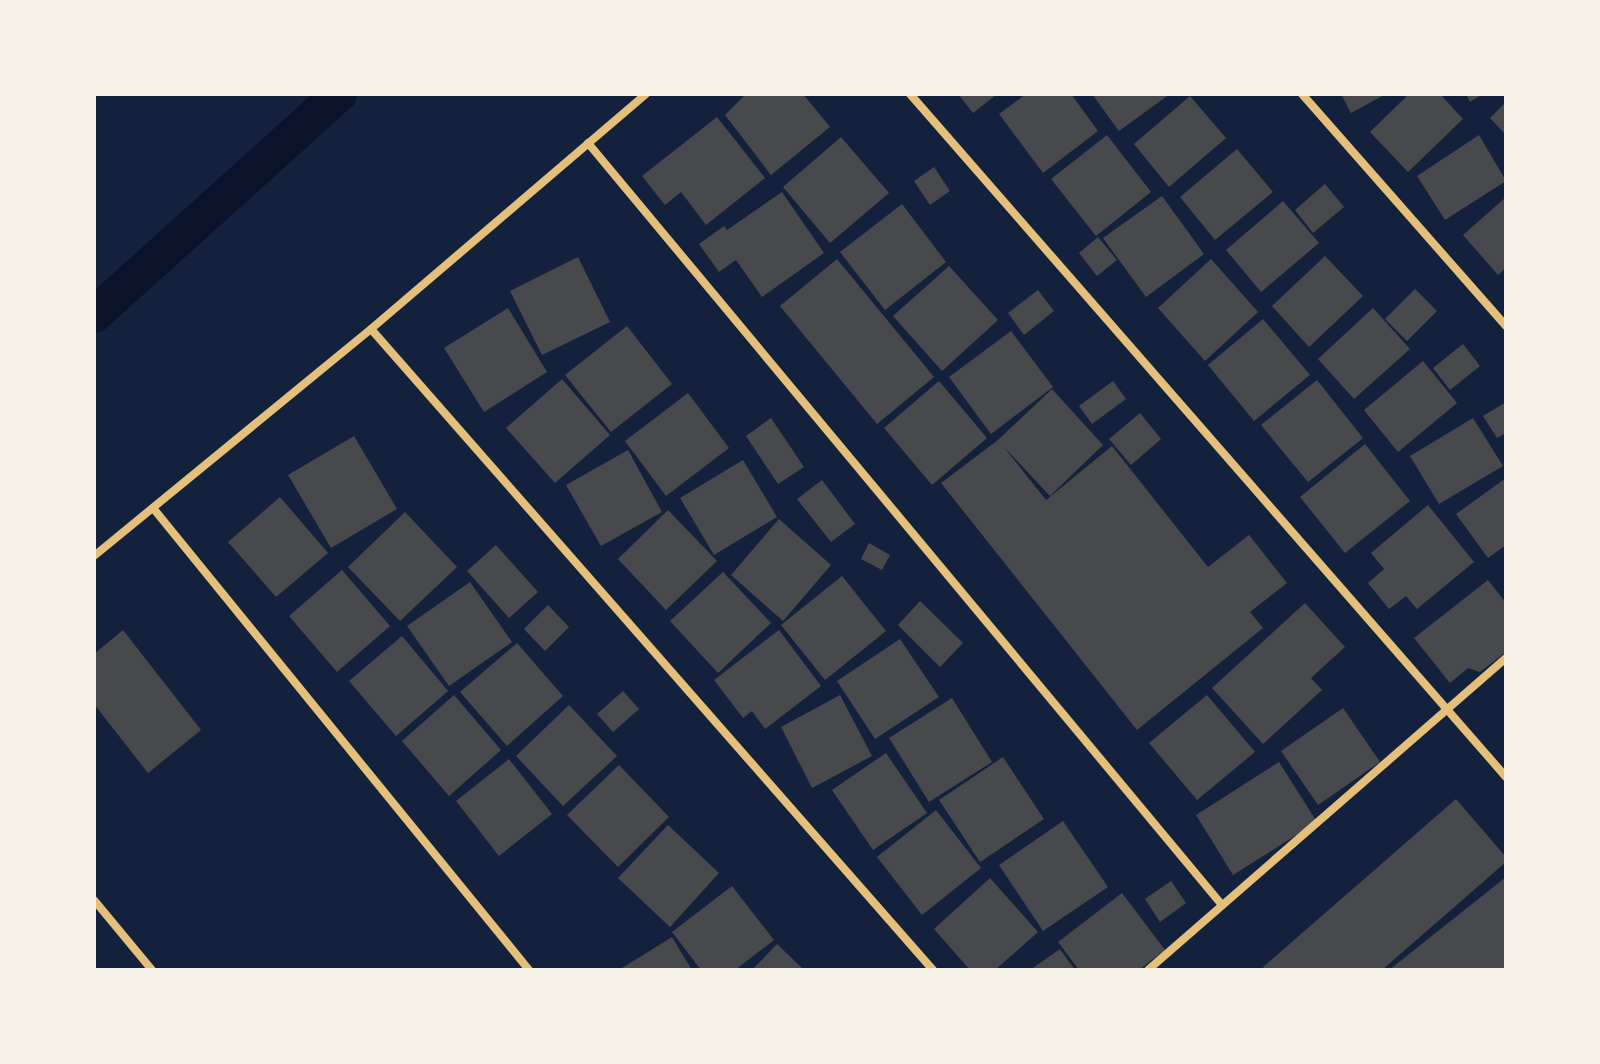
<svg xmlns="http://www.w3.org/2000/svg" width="1600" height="1064" font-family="'DM Sans',sans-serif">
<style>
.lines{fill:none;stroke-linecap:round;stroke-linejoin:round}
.canal{stroke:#0b132b;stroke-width:36}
.building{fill:#48494c}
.minor{stroke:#e5c07b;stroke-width:8}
</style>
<rect width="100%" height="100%" fill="#14213d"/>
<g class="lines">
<path class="canal" d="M94,315L339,94"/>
</g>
<g class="building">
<path d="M746,94H803L830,127L771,175L725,115Z"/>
<path d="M958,94H997L973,113Z"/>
<path d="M1026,94H1071L1098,131L1043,173L999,114Z"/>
<path d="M1092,94H1170L1119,131Z"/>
<path d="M1341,94H1386L1351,113Z"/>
<path d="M1409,94H1440L1463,119L1408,172L1370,132Z"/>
<path d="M1466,94H1483L1470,102Z"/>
<path d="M1190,96L1226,138L1169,187L1134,144Z"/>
<path d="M1506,102V135L1490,118Z"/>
<path d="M717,117L765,178L706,225L681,192L665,205L642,176Z"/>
<path d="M1107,135L1151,192L1096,236L1051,179Z"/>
<path d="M1479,135L1506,181L1445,220L1417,176Z"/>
<path d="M841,137L889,193L830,243L783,187Z"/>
<path d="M1237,149L1273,192L1215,240L1180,197Z"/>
<path d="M934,167L950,191L930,205L914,181Z"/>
<path d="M1325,184L1344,207L1313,233L1295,210Z"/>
<path d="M782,192L824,253L762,297L736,260L719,272L699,244L724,226L727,230Z"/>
<path d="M1162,196L1204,254L1146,297L1103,238Z"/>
<path d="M1506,197V268L1498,275L1463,235Z"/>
<path d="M1283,201L1319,243L1261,292L1226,250Z"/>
<path d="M902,204L946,262L885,310L840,252Z"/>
<path d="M1098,237L1117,260L1097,276L1079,253Z"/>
<path d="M1325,256L1363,296L1309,347L1272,306Z"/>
<path d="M578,257L610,322L542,355L510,291Z"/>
<path d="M837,259L934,377L877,424L780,306Z"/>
<path d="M1211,259L1258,312L1205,361L1158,308Z"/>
<path d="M949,266L998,320L942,371L893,316Z"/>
<path d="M1415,289L1437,311L1407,341L1385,319Z"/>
<path d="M1038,290L1054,311L1024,335L1008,313Z"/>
<path d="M508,308L547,372L484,412L444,348Z"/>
<path d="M1373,308L1410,349L1354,399L1318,359Z"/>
<path d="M1263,319L1310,375L1254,421L1208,365Z"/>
<path d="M627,326L672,384L611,432L565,375Z"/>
<path d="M1011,331L1053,387L991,434L949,377Z"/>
<path d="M1463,344L1480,366L1450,390L1433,368Z"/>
<path d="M1423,361L1457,403L1398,452L1364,410Z"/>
<path d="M562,379L610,435L555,483L506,428Z"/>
<path d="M1317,380L1363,438L1308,482L1261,425Z"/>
<path d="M939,381L987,438L932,485L884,428Z"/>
<path d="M1113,381L1126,399L1092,424L1079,406Z"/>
<path d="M1052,389L1103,445L1050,496L1003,446L1046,500L1112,446L1208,567L1249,535L1287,583L1250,612L1263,628L1137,730L941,483L998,440Z"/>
<path d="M688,393L729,448L666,496L625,441Z"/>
<path d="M1506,402V433L1497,438L1483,416Z"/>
<path d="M1140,413L1161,439L1131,465L1109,439Z"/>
<path d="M771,418L804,467L778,484L746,436Z"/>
<path d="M1473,418L1503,466L1439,504L1410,456Z"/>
<path d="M354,436L397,509L331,548L288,475Z"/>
<path d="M1365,444L1410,501L1345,553L1300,497Z"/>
<path d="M628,450L662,512L601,546L566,485Z"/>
<path d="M743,460L777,517L714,555L680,498Z"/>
<path d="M1506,478V545L1488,558L1456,514Z"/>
<path d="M822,480L855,524L831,542L797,499Z"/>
<path d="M280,497L328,553L276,597L228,542Z"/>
<path d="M1428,505L1474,562L1417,609L1406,596L1389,609L1368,583L1384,569L1371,553Z"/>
<path d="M668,510L717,561L666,610L618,559Z"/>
<path d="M405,512L457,567L400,621L348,567Z"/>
<path d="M779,519L831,565L783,621L731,575Z"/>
<path d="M869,543L890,555L882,570L861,559Z"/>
<path d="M496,545L538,592L509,618L467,571Z"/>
<path d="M342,570L390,626L337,672L289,616Z"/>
<path d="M723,572L771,623L718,673L670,621Z"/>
<path d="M842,576L886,631L825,680L781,625Z"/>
<path d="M1488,580L1506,603V652L1480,672L1468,668L1450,683L1414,638Z"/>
<path d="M470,582L512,642L449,686L407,626Z"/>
<path d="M920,601L963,643L940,667L898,625Z"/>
<path d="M1305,603L1345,647L1311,678L1322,690L1263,744L1212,688Z"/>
<path d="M548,605L569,627L545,651L524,629Z"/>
<path d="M123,630L201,730L148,773L94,704V654Z"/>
<path d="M779,630L821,686L765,729L752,711L743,718L714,680Z"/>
<path d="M402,636L448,691L396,736L349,681Z"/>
<path d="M900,639L939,697L875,739L837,681Z"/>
<path d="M517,643L563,696L507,746L460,692Z"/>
<path d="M623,691L639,709L613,732L597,714Z"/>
<path d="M454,695L501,750L449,796L402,741Z"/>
<path d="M840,695L872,756L812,788L781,727Z"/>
<path d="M1207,695L1255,752L1197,800L1149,743Z"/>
<path d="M952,698L992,762L929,802L889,738Z"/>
<path d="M569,705L617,756L563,806L516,756Z"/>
<path d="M1343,708L1380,762L1318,805L1281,751Z"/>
<path d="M886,753L927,813L873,850L832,790Z"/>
<path d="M1003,757L1044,819L980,862L939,800Z"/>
<path d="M509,759L552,814L499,856L456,801Z"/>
<path d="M1279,762L1317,822L1233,875L1196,815Z"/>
<path d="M619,765L669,817L618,867L567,815Z"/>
<path d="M1456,799L1506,857V862L1382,970H1266L1263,967Z"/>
<path d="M936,810L981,868L922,915L877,857Z"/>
<path d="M1063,821L1108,887L1043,931L999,865Z"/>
<path d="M668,825L719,873L670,927L618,878Z"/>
<path d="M1506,877V970H1389Z"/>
<path d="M990,878L1038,932L995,970H970L934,929Z"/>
<path d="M1171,881L1186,903L1160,922L1145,899Z"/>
<path d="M732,886L774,940L735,970H701L672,932Z"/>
<path d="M1122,893L1165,950L1139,970H1079L1058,942Z"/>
<path d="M672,937L692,970H619Z"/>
<path d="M777,944L804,970H752Z"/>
<path d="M1060,949L1075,970H1030Z"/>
</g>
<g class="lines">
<g class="minor">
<path d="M910,94L1506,777"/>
<path d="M1302,94L1506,326"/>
<path d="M588,143L1222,905"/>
<path d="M371,329L933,970"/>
<path d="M153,508L529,970"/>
<path d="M94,556L371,329L646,94"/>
<path d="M94,900L152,970"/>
<path d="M1148,970L1506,658"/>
</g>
</g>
<rect width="1600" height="1064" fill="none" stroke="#f6f1e7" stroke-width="192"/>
</svg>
